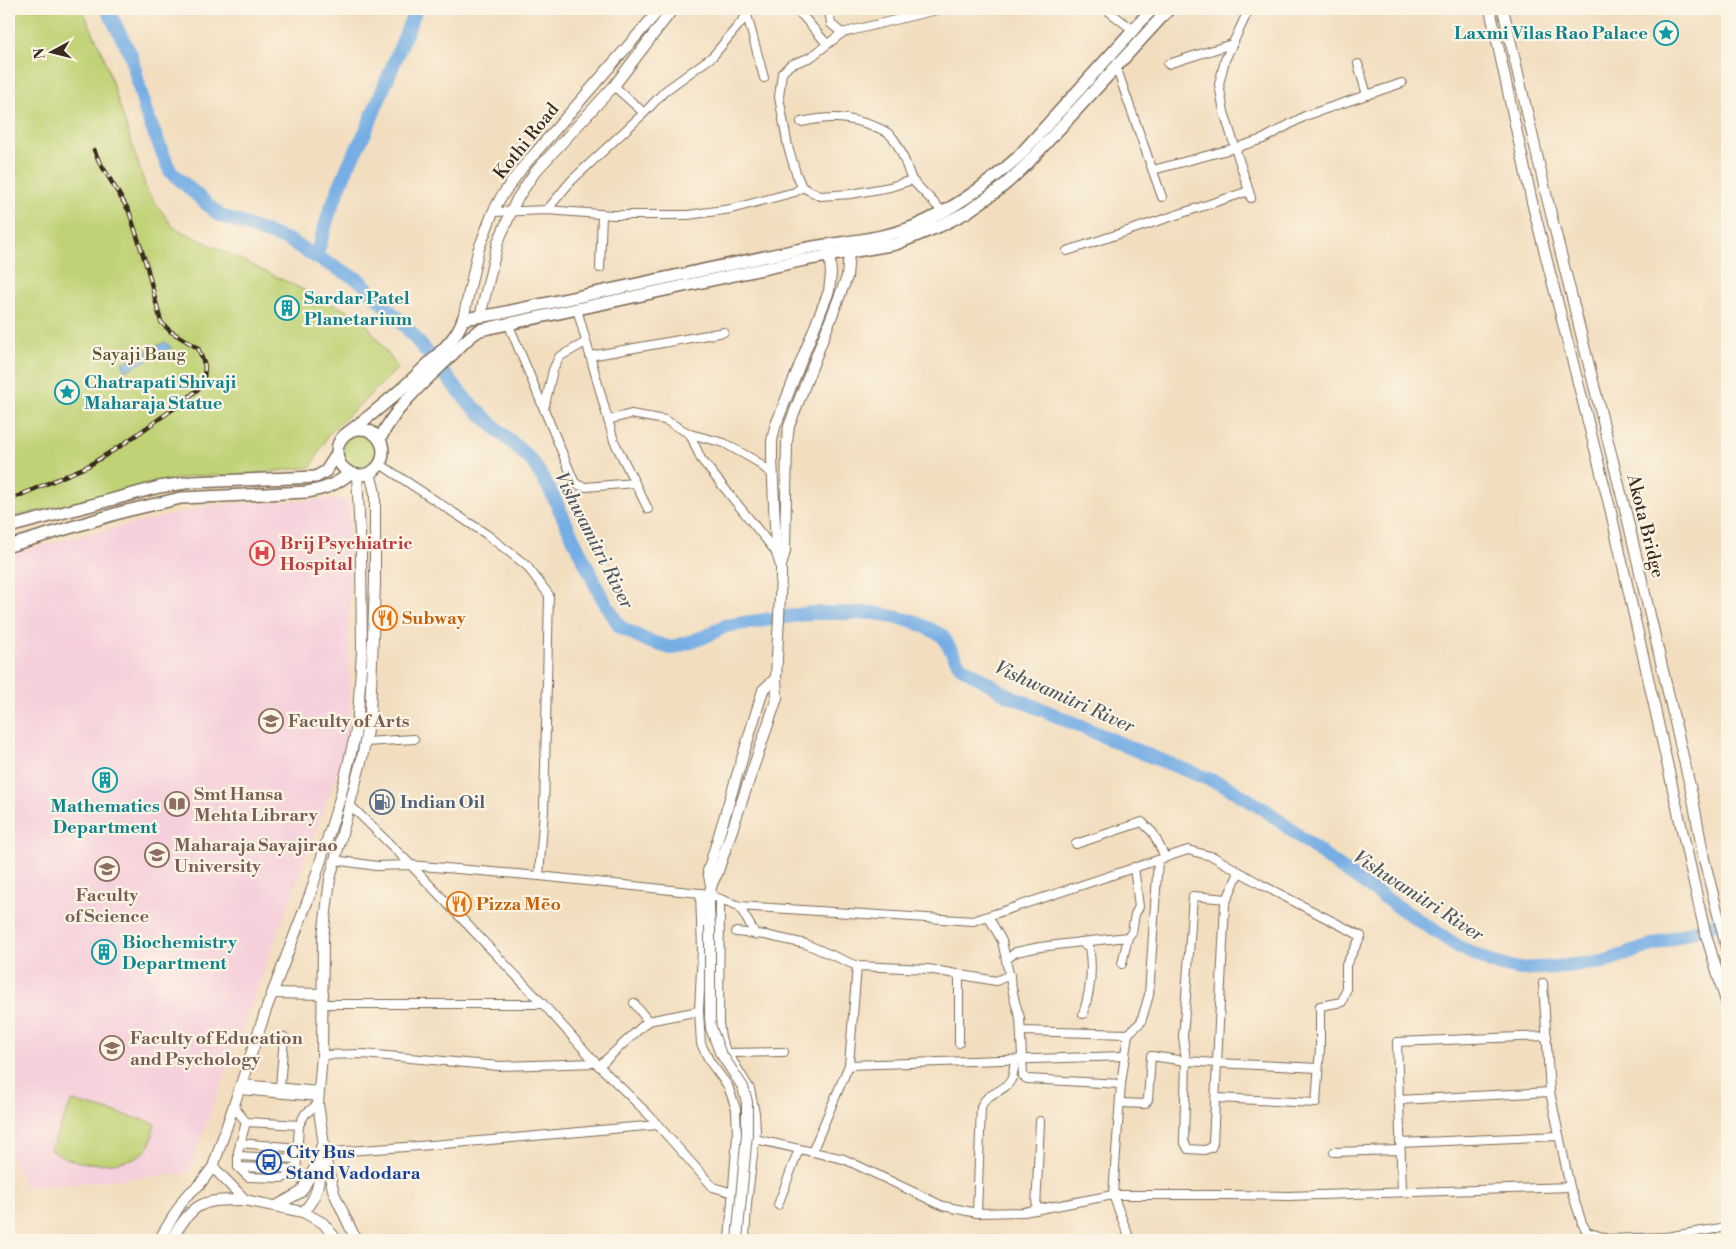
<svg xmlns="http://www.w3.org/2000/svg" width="1736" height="1249" font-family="'Libre Bodoni',serif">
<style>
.built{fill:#f5cfdb}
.green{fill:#bfd275;stroke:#7d7e4a}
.water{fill:#74ade4;stroke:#586c81}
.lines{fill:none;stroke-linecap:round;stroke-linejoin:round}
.river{stroke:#74ade4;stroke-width:14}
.minor-casing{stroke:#7b6956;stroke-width:10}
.major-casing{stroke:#7b6956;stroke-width:12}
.highway-casing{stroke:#7b6956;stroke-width:14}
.minor{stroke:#fff;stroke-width:8}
.major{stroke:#fff;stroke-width:10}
.highway{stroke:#fff;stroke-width:11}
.rail-casing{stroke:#3b2a1e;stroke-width:4.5}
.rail{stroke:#fcf5e5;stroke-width:2.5;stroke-dasharray:8;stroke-linecap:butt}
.major-bridge-casing{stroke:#7b6956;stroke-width:12;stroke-linecap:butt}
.major-bridge{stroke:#fff;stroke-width:10}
.labels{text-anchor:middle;stroke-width:4.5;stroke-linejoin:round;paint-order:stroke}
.culture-label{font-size:18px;font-weight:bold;fill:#0d838f;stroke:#fcf5e5;text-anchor:start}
.street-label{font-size:18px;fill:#3b2a1e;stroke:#fcf5e5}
.park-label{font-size:18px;fill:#5c5434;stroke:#fcf5e5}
.health-label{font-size:18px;font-weight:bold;fill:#be3a42;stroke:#fcf5e5;text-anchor:start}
.food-label{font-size:18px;font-weight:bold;fill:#c56008;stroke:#fcf5e5;text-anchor:start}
.education-label{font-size:18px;font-weight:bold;fill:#785e54;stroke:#fcf5e5;text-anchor:start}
.service-label{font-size:18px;font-weight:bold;fill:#4e5e75;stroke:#fcf5e5;text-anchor:start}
.transit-label{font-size:18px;font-weight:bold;fill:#164399;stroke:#fcf5e5;text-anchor:start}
.water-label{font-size:19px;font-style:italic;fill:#4f5863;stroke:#fcf5e5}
</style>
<rect width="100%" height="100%" fill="#fcf5e5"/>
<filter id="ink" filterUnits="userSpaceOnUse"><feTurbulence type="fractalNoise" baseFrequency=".02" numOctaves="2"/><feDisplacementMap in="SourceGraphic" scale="10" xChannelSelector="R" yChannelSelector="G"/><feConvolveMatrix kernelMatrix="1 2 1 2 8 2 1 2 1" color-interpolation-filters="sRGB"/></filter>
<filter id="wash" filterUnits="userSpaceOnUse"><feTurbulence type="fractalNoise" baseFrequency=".0096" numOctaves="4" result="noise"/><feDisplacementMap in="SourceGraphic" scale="20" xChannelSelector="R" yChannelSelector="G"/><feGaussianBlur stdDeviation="1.12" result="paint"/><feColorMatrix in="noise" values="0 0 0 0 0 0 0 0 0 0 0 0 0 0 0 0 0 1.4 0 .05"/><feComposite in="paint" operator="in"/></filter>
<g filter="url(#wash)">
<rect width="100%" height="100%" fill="#f2debf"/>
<path class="built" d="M348,499L350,739L188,1173L25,1188L9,1149V553L219,504Z"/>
<g class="green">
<path d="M9,9H82L103,54L147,191L173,227L362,318L398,368L328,435L311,467L234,476H192L9,518Z"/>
<circle cx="360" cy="451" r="17"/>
<path d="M72,1101L155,1123C153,1131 152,1143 147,1149C133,1166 91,1166 72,1160C64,1158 57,1153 50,1150Z"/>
</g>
<path class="water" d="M165,342L172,348L125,371L122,363Z"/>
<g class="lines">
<g class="river">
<path d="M107,9L131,55L146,113L170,171L219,215L290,241L316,257L359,280L406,327L467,401L532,461L550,490L601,596L620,627L648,641L671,648L704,637L725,626L812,613H875L913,621L942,635L960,666L1006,694L1140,752L1226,786L1268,812L1331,861L1403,910L1459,947L1493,963L1519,969L1557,967L1603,962L1720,922H1727"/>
<path d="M316,257L329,213L348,166L365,133L416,9"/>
</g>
</g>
</g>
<g filter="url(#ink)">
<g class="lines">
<defs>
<g id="minor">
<path d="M792,9L802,15L827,44"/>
<path d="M829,9L831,24L842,33L940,9"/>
<path d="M1106,9L1133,30"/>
<path d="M1249,9L1225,60L1219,84L1224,112L1251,198"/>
<path d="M747,15L764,78"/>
<path d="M1168,64L1232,44"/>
<path d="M1358,64L1367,95"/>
<path d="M1116,67L1162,197"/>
<path d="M614,86L644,113L665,91L713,56L752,9H756"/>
<path d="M801,122C811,120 822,118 832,118C847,117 884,126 893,138C902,149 906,166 912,180"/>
<path d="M1153,170L1235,148L1263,139L1305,116L1402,83"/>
<path d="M802,187L796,173L788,147L779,97L782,73L790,65L811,57L842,33"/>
<path d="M547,210L571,181L644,113"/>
<path d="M493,212L547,210L613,215H688L731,209L795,192L802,187L820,196L851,194L890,187L912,180L943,212"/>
<path d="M1067,251L1249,191"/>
<path d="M600,268L602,214"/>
<path d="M577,309L614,441L648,509"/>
<path d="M508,323L574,481L578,485L585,487L635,483"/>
<path d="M590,356L724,332"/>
<path d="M544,409L553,370L559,357L586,342"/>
<path d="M608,420L631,414L665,420L690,434L701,459L776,552"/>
<path d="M690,434L724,443L756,461L773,475"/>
<path d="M380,464L486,534L526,565L549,595L544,810L539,876"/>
<path d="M365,742L414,739"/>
<path d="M350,805L405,859L543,1004L596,1063L648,1114L713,1187L733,1193"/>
<path d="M1076,844L1142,822L1153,833L1165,857"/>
<path d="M334,860L377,866L410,865L539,876L709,894L720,899L739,906L973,921L1188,850L1214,857L1262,885L1361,936L1346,965V990L1342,1002L1320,1006V1049L1316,1103L1216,1098"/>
<path d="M1239,872L1225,904L1217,1063L1318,1068"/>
<path d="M700,893L702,949L699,1011L701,1044L710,1062L728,1086L736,1109L737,1135L729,1240"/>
<path d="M720,899L719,1023L721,1038L725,1048L750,1089L755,1113L756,1131L747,1203L745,1240"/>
<path d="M739,906L756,935"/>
<path d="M988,916L1002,941L1015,1002L1020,1018L1023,1076L1027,1079L1121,1084"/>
<path d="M736,932L765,935L806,944L857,966L849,1065L1125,1056"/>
<path d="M1081,942L1128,937"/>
<path d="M1006,960L1016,952L1040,947L1081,942L1089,947C1093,969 1090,993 1083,1014"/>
<path d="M1122,964L1128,937L1132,932L1135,914L1139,907L1134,867"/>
<path d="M857,966L928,969L996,981L1010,975"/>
<path d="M1543,983L1550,1092L1570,1187L1582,1223L1587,1232L1609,1239L1666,1237L1727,1227"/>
<path d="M634,1003L648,1021"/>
<path d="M323,1004H543"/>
<path d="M1021,1031L1128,1034"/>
<path d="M959,1043V974"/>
<path d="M728,1053L784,1052"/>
<path d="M322,1055L363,1054L410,1058L499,1066L596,1063"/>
<path d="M599,1066L648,1021L699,1011"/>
<path d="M242,1084L319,1091"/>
<path d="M280,1087L284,1037"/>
<path d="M240,1090L319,1097"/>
<path d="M1398,1100L1550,1092"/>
<path d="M1121,1103L1145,1104L1148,1100L1151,1056L1186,1061L1217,1063L1213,1143L1211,1148L1204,1150L1188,1149L1184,1141L1186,1061L1183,1036L1184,1025L1193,896L1227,899"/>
<path d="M234,1107L246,1122L238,1152V1167L248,1177L282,1178L296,1174L299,1125L305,1114L318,1104"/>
<path d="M246,1122L299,1125"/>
<path d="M737,1135L844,1159L943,1206L977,1213L1024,1212L1113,1195H1227L1288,1196L1570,1187"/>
<path d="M240,1143L298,1148"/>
<path d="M1400,1143L1559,1136"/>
<path d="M325,1152C437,1147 547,1134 658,1125"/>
<path d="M812,1152L849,1065"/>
<path d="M1334,1152L1400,1150"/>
<path d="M238,1156L297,1159"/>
<path d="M238,1167L297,1169"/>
<path d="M1402,1192L1397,1042L1547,1036"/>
<path d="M778,1205L799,1149"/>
<path d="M1036,1210L1040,1121"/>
<path d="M977,1213L981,1107C986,1092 1004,1093 1011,1080C1014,1074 1014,1066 1015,1060"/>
<path d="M1130,1240L1113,1195L1121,1084L1128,1034L1141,1022L1149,995L1158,860"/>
</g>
<g id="major">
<path d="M1490,9L1532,202L1610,508L1704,928L1727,1005"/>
<path d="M1503,9L1547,198L1628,521L1693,799L1704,859L1727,950"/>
<path d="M480,317L498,242L517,199L535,172L614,86L673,9"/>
<path d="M463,319L478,251L493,212L501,197L522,168L660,9"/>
<path d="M781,566L785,551L787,442L789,426L847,277L849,253L847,244"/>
<path d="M711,885L708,871L763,690L776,678"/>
<path d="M710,926C709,905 706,892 717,874L777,698L776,678L781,576V566L776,550L772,457V441L775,427L829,291L831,274L829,248"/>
<path d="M273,993L323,994"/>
<path d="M213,1167L245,1200L303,1212L323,1223L337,1240"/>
<path d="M276,1206L301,1192L321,1157V1147"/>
<path d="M303,1212C318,1197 320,1181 320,1160"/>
<path d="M159,1240L185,1197L200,1184L213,1167L267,1007L311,892L340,798L355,736L358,716L362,651L361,554L357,475"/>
<path d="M171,1240C195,1201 201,1200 245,1200"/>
<path d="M356,1240L334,1193L327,1166L318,1104L322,1055L323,937L330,879L362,758L370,714L375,583V493L370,473"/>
</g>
<g id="highway">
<circle cx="360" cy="452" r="23"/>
<path d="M350,431C378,410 403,389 428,364C442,350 457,338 463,319L497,314C597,293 697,272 797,250C835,242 878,241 915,226C954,209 987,185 1018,157L1152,9"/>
<path d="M380,439C396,406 422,384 448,359C458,349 468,336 480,330L804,260L896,244L940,226L967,212L997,191L1008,182L1026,165L1169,9"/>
<path d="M9,527L159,487L192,482L316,477L326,471L337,454"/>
<path d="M9,546L122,512L181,498L307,492C324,489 336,485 350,473"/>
</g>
</defs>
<use href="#minor" class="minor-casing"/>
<use href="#major" class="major-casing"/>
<use href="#highway" class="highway-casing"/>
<use href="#minor" class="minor"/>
<use href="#major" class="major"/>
<use href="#highway" class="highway"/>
<defs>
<path id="rail" d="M9,500L88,466L122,445L186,400L199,388L204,378L205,366L198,348L170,331L161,322L147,267L129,211L99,161L94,150"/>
</defs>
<use href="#rail" class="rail-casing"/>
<use href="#rail" class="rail"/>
<defs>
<path id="major-bridge" d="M710,926V1018L711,1028L720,1052L743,1087L747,1102V1134L737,1240"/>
</defs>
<use href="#major-bridge" class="major-bridge-casing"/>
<use href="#major-bridge" class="major-bridge"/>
</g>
</g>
<defs>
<symbol id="sight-ring" viewBox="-11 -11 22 22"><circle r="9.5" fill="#fcf5e5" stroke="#0f9aa8" stroke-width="1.5"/><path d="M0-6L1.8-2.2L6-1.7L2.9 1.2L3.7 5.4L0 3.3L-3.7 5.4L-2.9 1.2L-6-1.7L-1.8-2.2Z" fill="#0f9aa8"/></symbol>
<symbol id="building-ring" viewBox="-11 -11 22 22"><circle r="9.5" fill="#fcf5e5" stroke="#0f9aa8" stroke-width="1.5"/><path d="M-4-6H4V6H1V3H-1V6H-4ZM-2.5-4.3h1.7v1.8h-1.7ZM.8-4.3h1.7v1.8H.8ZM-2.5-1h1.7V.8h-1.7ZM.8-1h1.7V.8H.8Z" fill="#0f9aa8"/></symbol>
<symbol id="hospital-ring" viewBox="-11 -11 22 22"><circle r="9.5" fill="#fcf5e5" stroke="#e0444e" stroke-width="1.5"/><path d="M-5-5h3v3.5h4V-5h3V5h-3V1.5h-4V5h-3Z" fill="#e0444e"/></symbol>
<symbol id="restaurant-ring" viewBox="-11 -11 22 22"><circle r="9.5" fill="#fcf5e5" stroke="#e8710a" stroke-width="1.5"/><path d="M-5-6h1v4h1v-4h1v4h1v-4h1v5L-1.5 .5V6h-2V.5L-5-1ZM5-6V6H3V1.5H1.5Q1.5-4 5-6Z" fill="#e8710a"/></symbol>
<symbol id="university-ring" viewBox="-11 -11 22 22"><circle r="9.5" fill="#fcf5e5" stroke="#8d6e63" stroke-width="1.5"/><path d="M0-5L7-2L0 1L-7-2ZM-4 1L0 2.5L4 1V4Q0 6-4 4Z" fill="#8d6e63"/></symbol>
<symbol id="fuel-ring" viewBox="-11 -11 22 22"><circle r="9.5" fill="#fcf5e5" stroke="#5c6f8a" stroke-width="1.5"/><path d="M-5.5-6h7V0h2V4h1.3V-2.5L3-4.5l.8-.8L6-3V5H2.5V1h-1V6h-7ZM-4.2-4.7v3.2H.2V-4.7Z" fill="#5c6f8a"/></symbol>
<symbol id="library-ring" viewBox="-11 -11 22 22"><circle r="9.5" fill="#fcf5e5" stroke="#8d6e63" stroke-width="1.5"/><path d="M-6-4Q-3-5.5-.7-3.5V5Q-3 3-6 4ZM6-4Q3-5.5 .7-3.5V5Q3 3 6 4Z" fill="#8d6e63"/></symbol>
<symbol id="bus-ring" viewBox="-11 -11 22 22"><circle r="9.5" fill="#fcf5e5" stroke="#1a4fb4" stroke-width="1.5"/><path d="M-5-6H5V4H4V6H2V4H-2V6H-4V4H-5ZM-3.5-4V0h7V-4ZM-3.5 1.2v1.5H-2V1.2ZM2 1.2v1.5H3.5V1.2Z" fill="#1a4fb4"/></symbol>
</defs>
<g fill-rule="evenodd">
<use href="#sight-ring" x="1652" y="19" width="28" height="28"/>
<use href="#building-ring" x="273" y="294" width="28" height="28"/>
<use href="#sight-ring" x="53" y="378" width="28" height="28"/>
<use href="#hospital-ring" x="248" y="539" width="28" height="28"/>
<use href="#restaurant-ring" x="371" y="604" width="28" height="28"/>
<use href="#university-ring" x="257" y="707" width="28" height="28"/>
<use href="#building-ring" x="91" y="766" width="28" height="28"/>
<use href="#fuel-ring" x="368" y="788" width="28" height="28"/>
<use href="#library-ring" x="163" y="790" width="28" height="28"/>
<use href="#university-ring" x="143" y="841" width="28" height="28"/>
<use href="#university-ring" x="93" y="855" width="28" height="28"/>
<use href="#restaurant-ring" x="445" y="890" width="28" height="28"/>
<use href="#building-ring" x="90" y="938" width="28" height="28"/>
<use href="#university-ring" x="98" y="1034" width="28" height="28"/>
<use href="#bus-ring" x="255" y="1148" width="28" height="28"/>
</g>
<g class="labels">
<g class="culture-label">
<text x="1648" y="39" text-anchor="end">Laxmi Vilas Rao Palace</text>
<text x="304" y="304">Sardar Patel<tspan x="304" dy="21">Planetarium</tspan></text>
<text x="84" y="388">Chatrapati Shivaji<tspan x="84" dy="21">Maharaja Statue</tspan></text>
<text x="105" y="812" text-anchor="middle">Mathematics<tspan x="105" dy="21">Department</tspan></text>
<text x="122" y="948">Biochemistry<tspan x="122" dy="21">Department</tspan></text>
</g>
<g class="street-label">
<text transform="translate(526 141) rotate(-51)" y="6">Kothi Road</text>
<text transform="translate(1646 526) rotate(76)" y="6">Akota Bridge</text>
</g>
<g class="park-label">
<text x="139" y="360">Sayaji Baug</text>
</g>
<g class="health-label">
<text x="280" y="549">Brij Psychiatric<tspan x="280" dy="21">Hospital</tspan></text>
</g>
<g class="food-label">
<text x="402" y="624">Subway</text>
<text x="476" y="910">Pizza Mēo</text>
</g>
<g class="education-label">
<text x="288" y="727">Faculty of Arts</text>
<text x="194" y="800">Smt Hansa<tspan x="194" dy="21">Mehta Library</tspan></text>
<text x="174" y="851">Maharaja Sayajirao<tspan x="174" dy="21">University</tspan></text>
<text x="107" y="901" text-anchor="middle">Faculty<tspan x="107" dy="21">of Science</tspan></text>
<text x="130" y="1044">Faculty of Education<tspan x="130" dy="21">and Psychology</tspan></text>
</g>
<g class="service-label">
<text x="400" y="808">Indian Oil</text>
</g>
<g class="transit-label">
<text x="286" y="1158">City Bus<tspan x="286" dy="21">Stand Vadodara</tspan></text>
</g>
<g class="water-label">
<text transform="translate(595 540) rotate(63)" y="7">Vishwamitri River</text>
<text transform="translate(1065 696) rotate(24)" y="7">Vishwamitri River</text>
<text transform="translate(1419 895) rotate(33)" y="7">Vishwamitri River</text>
</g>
</g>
<rect width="1736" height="1249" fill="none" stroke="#fcf5e5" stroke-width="30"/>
<g transform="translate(52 52) rotate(263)" stroke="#fcf5e5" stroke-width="4" paint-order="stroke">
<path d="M0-4L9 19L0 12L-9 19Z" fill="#3b2a1e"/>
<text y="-8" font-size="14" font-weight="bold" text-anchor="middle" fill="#3b2a1e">N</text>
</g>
</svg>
